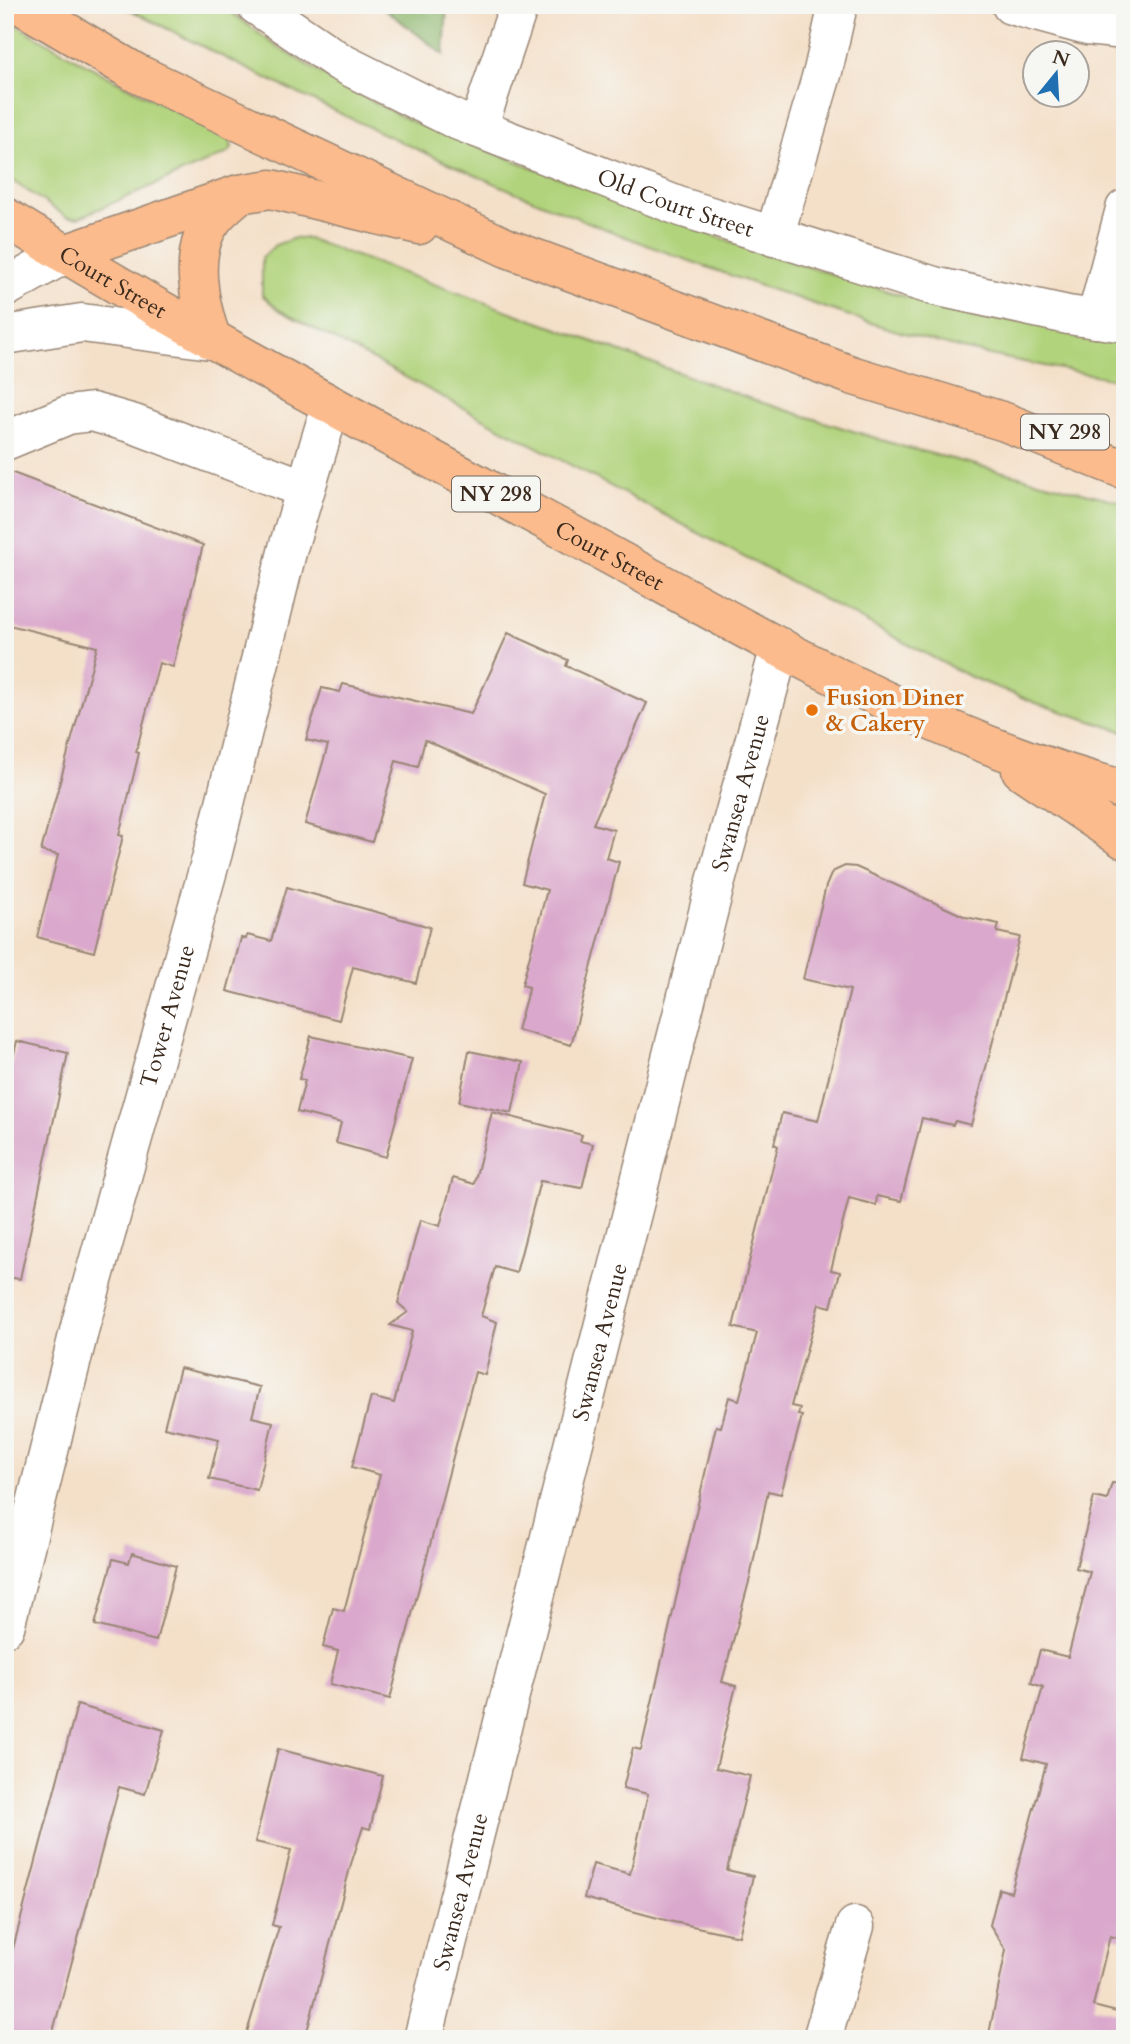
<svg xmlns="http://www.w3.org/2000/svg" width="1130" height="2044" font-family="Cardo,serif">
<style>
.green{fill:#b1d37b;stroke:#767e4c;stroke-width:2}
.forest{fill:#8cb56b;stroke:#647044;stroke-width:2}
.building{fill:#daa8cc}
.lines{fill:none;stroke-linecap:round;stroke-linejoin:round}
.minor-casing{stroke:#988574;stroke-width:41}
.major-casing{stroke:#988574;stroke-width:41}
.minor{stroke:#fff;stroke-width:38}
.major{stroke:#fbbb8c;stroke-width:38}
.food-dot{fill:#e8710a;stroke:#f6f6f2;stroke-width:2.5}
.labels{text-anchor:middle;stroke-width:7;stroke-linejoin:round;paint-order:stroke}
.shield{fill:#f6f6f2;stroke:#73675e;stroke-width:2}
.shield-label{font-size:21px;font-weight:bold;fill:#3b2a1e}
.street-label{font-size:23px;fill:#3b2a1e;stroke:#f6f6f2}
.food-label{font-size:23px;font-weight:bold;fill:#c56008;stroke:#f6f6f2;text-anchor:start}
</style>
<rect width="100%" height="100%" fill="#f6f6f2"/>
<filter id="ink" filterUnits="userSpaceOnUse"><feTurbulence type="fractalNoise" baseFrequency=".0143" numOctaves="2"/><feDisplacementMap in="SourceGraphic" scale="14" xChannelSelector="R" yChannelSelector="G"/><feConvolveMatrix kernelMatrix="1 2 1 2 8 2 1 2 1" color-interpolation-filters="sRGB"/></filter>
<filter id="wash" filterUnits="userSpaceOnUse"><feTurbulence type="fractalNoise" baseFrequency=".00686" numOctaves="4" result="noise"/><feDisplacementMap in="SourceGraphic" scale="28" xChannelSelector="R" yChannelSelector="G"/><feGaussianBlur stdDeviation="1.57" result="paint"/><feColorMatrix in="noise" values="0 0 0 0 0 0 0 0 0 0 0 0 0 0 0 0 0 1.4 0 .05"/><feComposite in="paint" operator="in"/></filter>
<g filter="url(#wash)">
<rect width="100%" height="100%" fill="#f4e0c9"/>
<g class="green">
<path d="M121,5H222L277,47L348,89L415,123L750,249L907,297L1125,339V381C1068,370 1011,361 955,347C897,333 841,313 785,294C554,218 336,116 121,5Z"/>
<path d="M5,19L107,76L230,138L232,148L228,153L78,218L67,217L5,176Z"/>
<path d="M295,238H306L760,402L901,446L1125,503V732L1036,703L966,675L279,310L262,295V258L275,245Z"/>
</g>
<path class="forest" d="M380,5H447L444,55Z"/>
<g id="blocks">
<g class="building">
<path d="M5,470L203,545L173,667L159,663L136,752L139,753L119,835L123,836L94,952L37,937L58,855L41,851L97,647L5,624Z"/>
<path d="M508,633L568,660L566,666L647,703L593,824L614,830L606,858L619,862L571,1045L517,1030L529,987L522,985L547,890L522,883L545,794L425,740L418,767L396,761L372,842L305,824L328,745L306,740L322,688L340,692L343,684L471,714Z"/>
<path d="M845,866L856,867L966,917L999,924L997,932L1020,937L971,1125L955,1121L953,1125L922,1118L901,1201L877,1196L876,1205L849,1198L831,1270L840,1272L831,1307L819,1304L791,1406L800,1408L798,1415L802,1416L781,1494L768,1491L750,1578L722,1682L736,1686L716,1768L750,1776L727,1870L753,1876L739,1936L669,1921L584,1898L593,1864L630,1874L648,1794L623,1788L633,1748L641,1750L716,1426L721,1427L729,1397L739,1400L757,1333L733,1327L778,1146L774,1144L782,1113L818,1121L850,990L803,979L826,886L832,872Z"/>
<path d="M287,887L430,927L416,983L353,967L339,1020L227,991L241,938L246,939L247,935L271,941Z"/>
<path d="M311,1036L412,1059L386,1157L336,1143L341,1123L297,1112L305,1080L299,1079Z"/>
<path d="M17,1041L68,1053L20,1279L5,1277V1091Z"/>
<path d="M469,1051L523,1062L512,1113L459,1102Z"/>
<path d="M492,1112L582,1135L580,1141L593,1144L582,1188L540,1181L516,1273L495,1267L481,1316L497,1322L485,1375L475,1372L390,1699L330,1684L338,1651L323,1647L333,1608L344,1611L380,1475L352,1467L371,1397L394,1403L412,1331L390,1325L408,1312L398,1303L420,1220L440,1226L453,1178L474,1184Z"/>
<path d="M180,1368L260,1387L252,1417L273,1422L257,1490L209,1479L219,1439L164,1427Z"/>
<path d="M1112,1483L1125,1484V1940L1110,1936L1093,2006L1125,2014V2039H988L1006,1950L990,1925L999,1889L1011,1892L1046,1764L1023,1758L1043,1687L1031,1683L1040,1650L1068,1657L1090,1572L1076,1568L1094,1497L1107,1500Z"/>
<path d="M132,1553L176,1566L156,1641L95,1625L113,1559L129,1563Z"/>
<path d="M77,1705L164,1730L145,1794L119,1787L51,2039H5V1979Z"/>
<path d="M278,1749L383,1776L370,1829L363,1827L351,1864L305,2039H271L247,2032L279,1927L272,1925L291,1850L255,1842Z"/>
</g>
</g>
</g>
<g filter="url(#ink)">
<use href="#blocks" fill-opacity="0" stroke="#988574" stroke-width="2"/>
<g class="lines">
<defs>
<g id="minor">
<path id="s1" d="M256,5L340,62L456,120L681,207L934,286L1068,315L1125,323"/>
<path d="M1011,5L1087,26L1125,30"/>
<path d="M478,128L519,5"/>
<path d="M774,237L823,71L838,5"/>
<path d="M5,288L65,254"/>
<path d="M1096,319L1125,209"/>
<path d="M5,335L82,323L211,340"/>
<path d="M5,441L68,415L92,412L134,424L305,489"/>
<path id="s2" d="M5,1627L81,1323L213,852L288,548L331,405"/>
<path id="s3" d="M423,2039L715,885L780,647"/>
<path d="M822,2039L855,1926"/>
</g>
<g id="major">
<path d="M21,5L136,73L507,248L851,375L1005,422L1125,470"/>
<path id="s4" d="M5,217C192,333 387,435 580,539C756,634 930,739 1125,790"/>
<path d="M65,254L239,194L271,189L419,225"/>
<path d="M212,340C199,304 187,251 214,218C220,210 230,202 238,195"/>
<path d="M1021,770L1125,840"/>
</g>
</defs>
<use href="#minor" class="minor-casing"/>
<use href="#major" class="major-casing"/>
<use href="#minor" class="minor"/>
<use href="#major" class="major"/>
</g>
</g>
<circle class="food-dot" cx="812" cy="710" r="7"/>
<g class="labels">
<g class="shield">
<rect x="1021" y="414.5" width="88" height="35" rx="5"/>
<rect x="452" y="476.5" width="88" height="35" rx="5"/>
</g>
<g class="shield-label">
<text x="1065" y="439">NY 298</text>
<text x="496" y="501">NY 298</text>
</g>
<g class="street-label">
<text dy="8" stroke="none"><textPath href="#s1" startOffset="466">Old Court Street</textPath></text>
<text dy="8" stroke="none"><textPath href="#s4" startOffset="126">Court Street</textPath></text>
<text dy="8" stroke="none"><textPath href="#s4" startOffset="693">Court Street</textPath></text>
<text dy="8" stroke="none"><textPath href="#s3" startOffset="1286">Swansea Avenue</textPath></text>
<text dy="8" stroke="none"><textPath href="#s2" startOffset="632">Tower Avenue</textPath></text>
<text dy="8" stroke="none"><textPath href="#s3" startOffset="719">Swansea Avenue</textPath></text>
<text dy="8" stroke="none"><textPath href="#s3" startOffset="152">Swansea Avenue</textPath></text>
</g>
<g class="food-label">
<text x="826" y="705">Fusion Diner<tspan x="826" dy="26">&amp; Cakery</tspan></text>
</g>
</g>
<rect width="1130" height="2044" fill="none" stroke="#f6f6f2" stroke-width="28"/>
<g transform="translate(1056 74) rotate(18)"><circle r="33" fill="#f6f6f2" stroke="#aba49d" stroke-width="2"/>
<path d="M0-5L12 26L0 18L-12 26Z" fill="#1f6fb2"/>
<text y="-10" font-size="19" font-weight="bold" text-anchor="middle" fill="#3b2a1e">N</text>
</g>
</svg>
